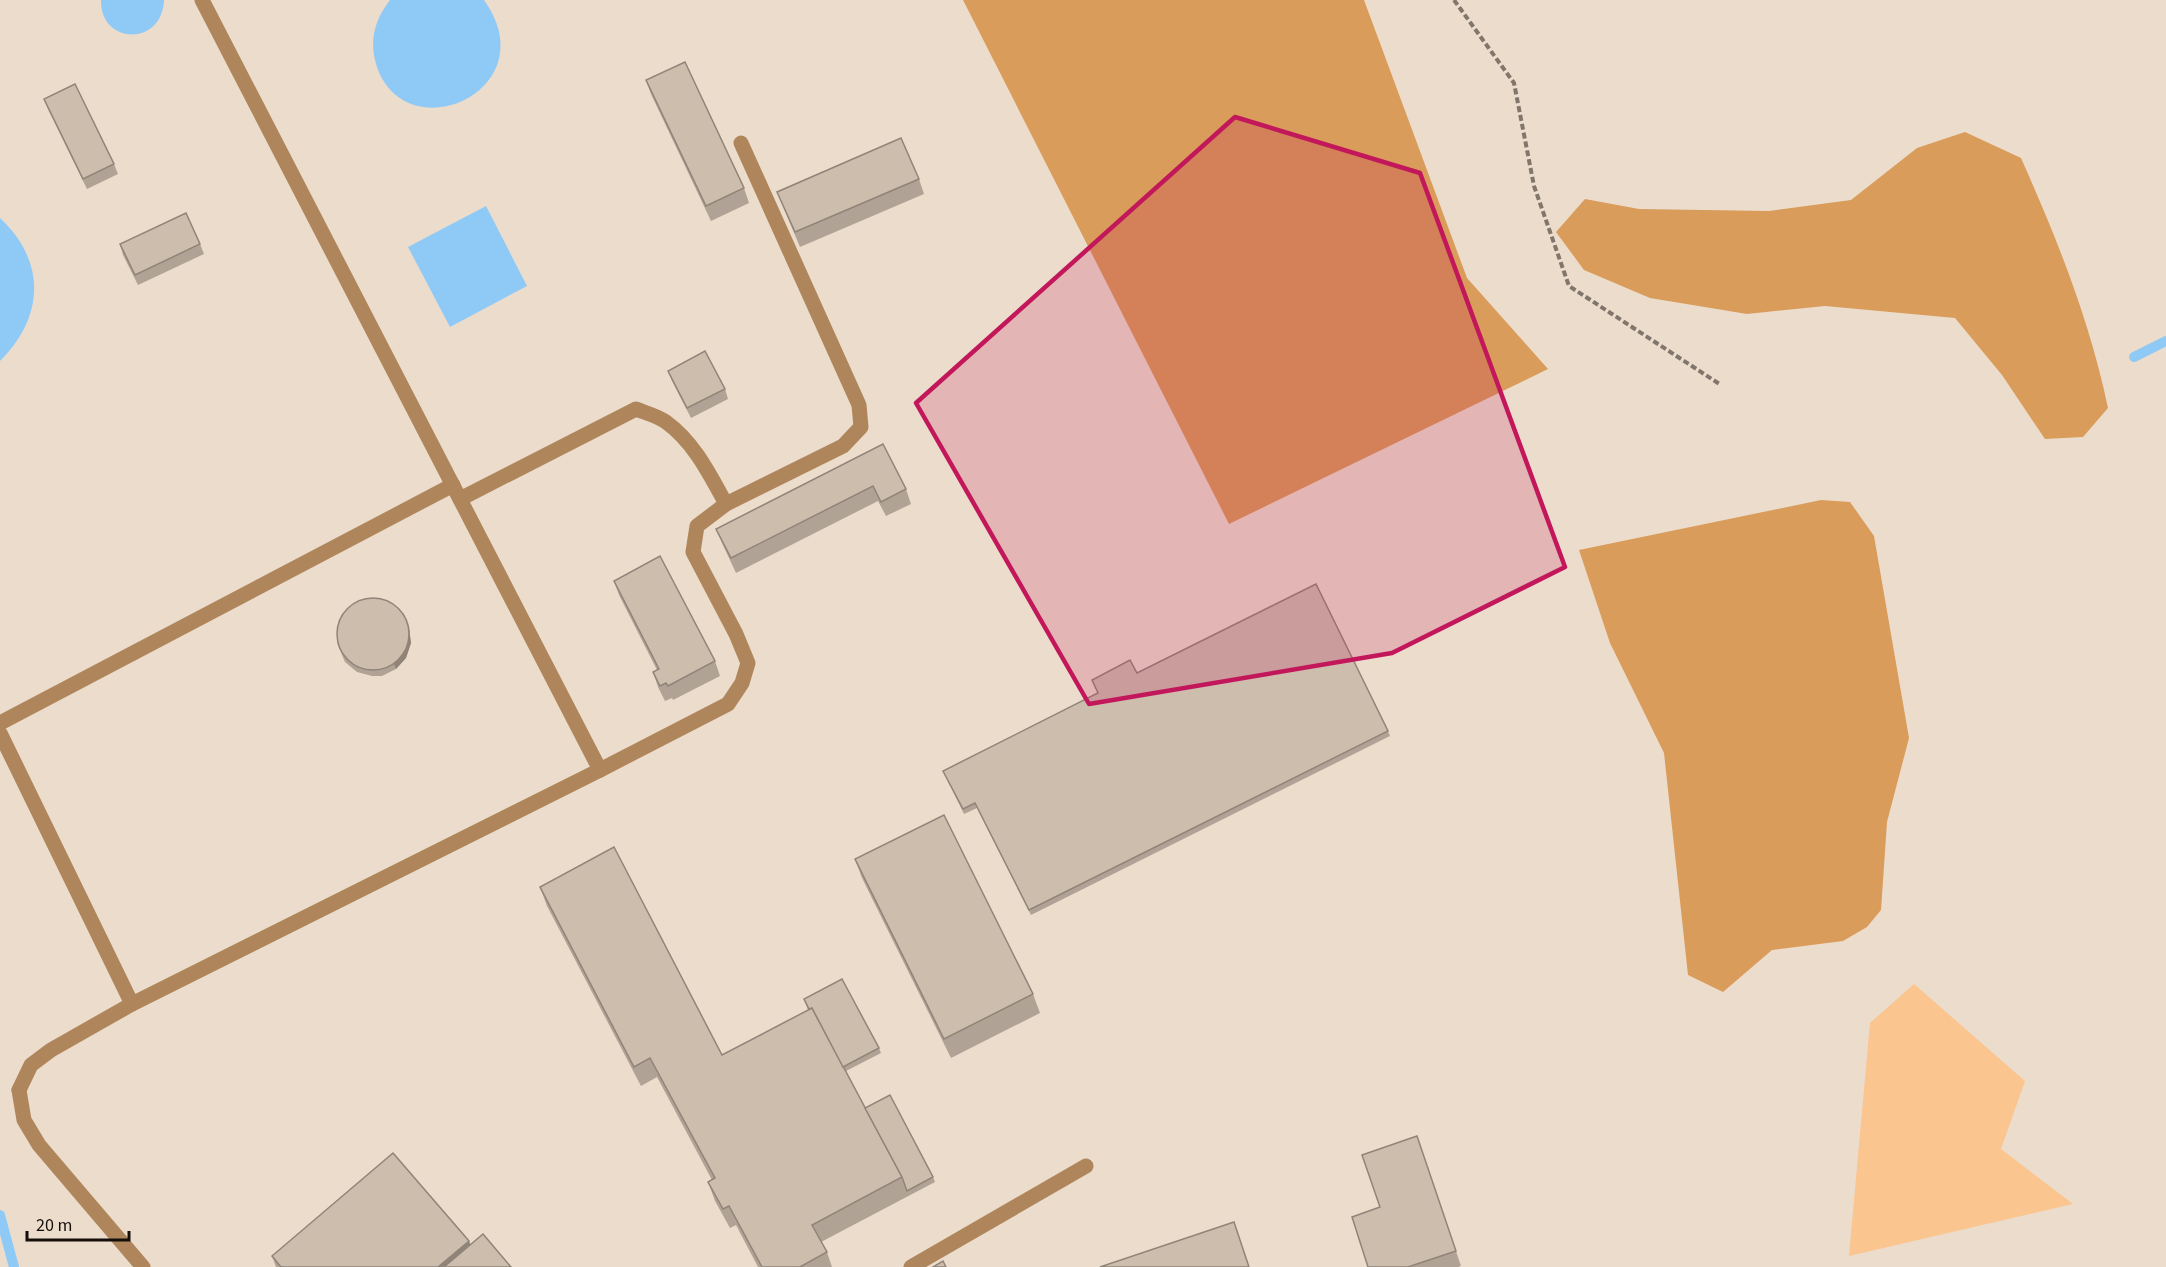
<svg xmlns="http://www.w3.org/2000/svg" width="2166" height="1267" font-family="'Source Sans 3',sans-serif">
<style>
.green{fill:#fac58f}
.forest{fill:#d99c5b}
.water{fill:#8fcaf7}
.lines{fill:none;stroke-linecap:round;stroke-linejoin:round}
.stream{stroke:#8fcaf7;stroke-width:10}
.path{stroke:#80766b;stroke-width:4;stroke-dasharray:6 3;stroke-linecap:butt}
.lane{stroke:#af865c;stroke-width:15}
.street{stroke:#af865c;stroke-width:15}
.wall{fill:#b0a395}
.shaded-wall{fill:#908479}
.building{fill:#cdbdad;stroke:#908479;stroke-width:1.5}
.marked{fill:#c2185b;fill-opacity:0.2;stroke:#c2185b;stroke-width:4.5;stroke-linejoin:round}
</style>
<rect width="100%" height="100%" fill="#ecdccc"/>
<path class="green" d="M1914,984L2025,1081L2001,1149L2073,1204L1849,1256L1870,1023Z"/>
<g class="forest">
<path d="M963,0H1364L1467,278L1548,369L1229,524Z"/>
<path d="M1965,132L2021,158C2057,239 2090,321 2108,408L2083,437L2045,439L2002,375L1955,318L1825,306L1747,314L1650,298L1584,270L1556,232L1585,199L1639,209L1769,211L1851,200L1917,148Z"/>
<path d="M1821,500L1850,502L1874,536L1909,738L1887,822L1881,910L1867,927L1843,941L1772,950L1723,992L1688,975L1664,753L1610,643L1579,550Z"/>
</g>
<g class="water">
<path d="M101,0H164C162,47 100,45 101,0Z"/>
<path d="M390,0H484C549,91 403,154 376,64C369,40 375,19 390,0Z"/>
<path d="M486,206L527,286L450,327L408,247Z"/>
<path d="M0,218C47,262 44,317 0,361Z"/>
</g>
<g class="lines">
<g class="stream">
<path d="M2134,357L2166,341"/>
<path d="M0,1215L14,1267"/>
</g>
<path class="path" d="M1454,0L1514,83L1534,186L1569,286L1721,385"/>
<g class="lane">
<path d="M460,499L636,409C646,413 658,416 666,422C694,442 710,475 726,504"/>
<path d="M0,723L453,485"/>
<path d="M0,733L132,1004"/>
<path d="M600,770L728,704L742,683L748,663L736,634L693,552L697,526L726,504L843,446L861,427L859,405L741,143"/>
<path d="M19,1090L31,1065L51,1050L132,1004L600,770L202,0"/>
<path d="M911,1267L1086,1166"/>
</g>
<path class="street" d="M19,1090L24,1120L39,1145L143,1267"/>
</g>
<g class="wall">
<path d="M646,80L744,188L749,203L711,221L651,94Z"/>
<path d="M44,99L114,164L118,174L87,189L48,109Z"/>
<path d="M919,179L924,194L800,247L777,192Z"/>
<path d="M120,244H200L204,254L138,285L123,255Z"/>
<path d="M668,371L725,389L728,399L691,418L672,381Z"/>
<path d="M883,444L906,489L911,504L886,516L878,501L736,573L722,543L716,529Z"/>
<path d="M614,581L715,661L720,676L673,700L672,698L665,701L658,687L653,672L657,670L619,595Z"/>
<path d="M409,628L411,643L406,658L396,669L382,676H372L357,672L345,662L337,643Z"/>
<path d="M1137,673L1388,731L1390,736L1031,915L977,808L964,814L943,771L1098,693L1092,680Z"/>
<path d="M855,859L1033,994L1040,1013L951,1058L862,878Z"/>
<path d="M540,887L722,1055L808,1010L804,999L879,1048L881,1053L846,1071L865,1108L933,1177L935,1182L821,1242L827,1252L832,1267H758L736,1225L730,1228L715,1201L708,1182L712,1180L657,1077L641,1086L547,906Z"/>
<path d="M1417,1136L1461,1266L1458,1267H1368L1380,1207Z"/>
<path d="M469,1241L470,1245L511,1267H276L272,1256Z"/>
</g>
<g class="shaded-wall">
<path d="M408,623L409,628L411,643L406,658L396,669L394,664Z"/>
<path d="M469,1241L476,1260L467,1267H438Z"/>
</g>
<g class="building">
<path d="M685,62L744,188L706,206L646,80Z"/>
<path d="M75,84L114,164L83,179L44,99Z"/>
<path d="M901,138L919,179L795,232L777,192Z"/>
<path d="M186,213L200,244L135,275L120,244Z"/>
<path d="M705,351L725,389L687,408L668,371Z"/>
<path d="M883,444L906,489L881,502L873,486L731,558L716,529Z"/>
<path d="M660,556L715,661L668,686L666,683L660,686L653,672L659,669L614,581Z"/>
<path d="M1316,584L1388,731L1029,910L975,803L963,809L943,771L1098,693L1092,680L1130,660L1137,673Z"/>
<circle cx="373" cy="634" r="36"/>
<path d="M944,815L1033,994L944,1039L855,859Z"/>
<path d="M614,847L722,1055L812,1008L902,1177L812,1225L827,1252L800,1267H762L729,1206L723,1209L708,1182L715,1178L650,1058L634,1067L540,887Z"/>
<path d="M842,979L879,1048L843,1067L812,1008L809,1009L804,999Z"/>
<path d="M890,1095L933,1177L907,1191L902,1177L865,1108Z"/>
<path d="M1417,1136L1456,1251L1408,1267H1368L1352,1217L1380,1207L1362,1155Z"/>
<path d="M393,1153L469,1241L438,1267H281L272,1256Z"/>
<path d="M1234,1222L1249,1267H1100Z"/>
<path d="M483,1234L511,1267H444Z"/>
<path d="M943,1261L946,1267H933Z"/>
</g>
<path class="marked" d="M1235,117L1420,173L1565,567L1392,653L1089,704L916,403Z"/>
<path d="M27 1231v9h102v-9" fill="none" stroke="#140f0a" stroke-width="3"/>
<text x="36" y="1231" font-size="18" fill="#140f0a" stroke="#ecdccc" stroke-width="4.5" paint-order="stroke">20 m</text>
</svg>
